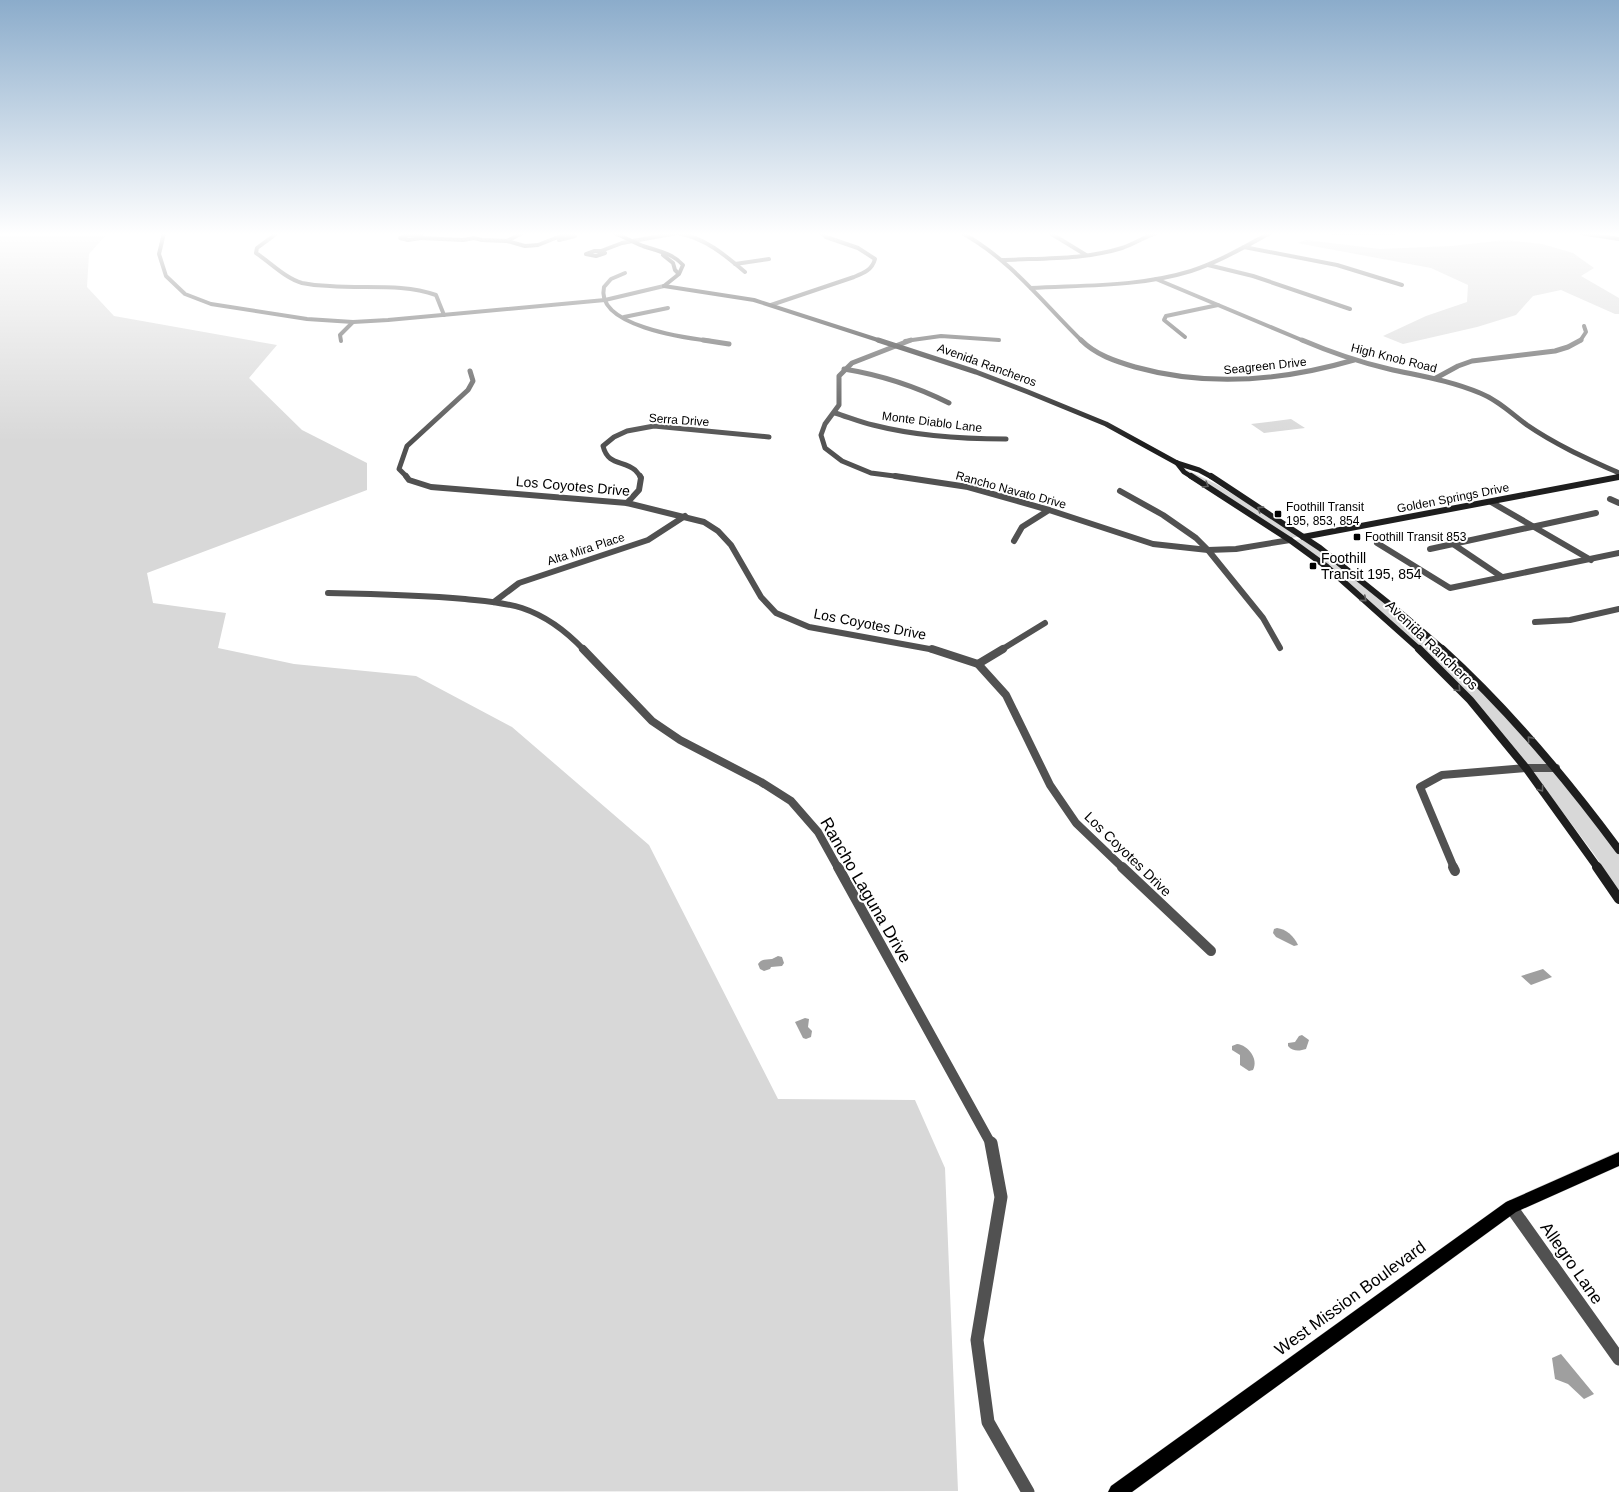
<svg xmlns="http://www.w3.org/2000/svg" width="1619" height="1492" font-family="Helvetica,sans-serif">
<style>
.green{fill:#d8d8d8}
.water{fill:#9f9f9f}
.lines{fill:none;stroke-linecap:round;stroke-linejoin:round}
.primary-casing{stroke:#dbdbdb;stroke-width:1}
.street-far5{stroke:#515151;stroke-width:4}
.street-far4{stroke:#515151;stroke-width:5}
.street-far3{stroke:#515151;stroke-width:6}
.street-far2{stroke:#515151;stroke-width:8}
.street-far1{stroke:#515151;stroke-width:10}
.street{stroke:#515151;stroke-width:13}
.secondary-far4{stroke:#1e1e1e;stroke-width:4}
.secondary-far3{stroke:#1e1e1e;stroke-width:5}
.secondary-far2{stroke:#1e1e1e;stroke-width:6}
.secondary-far1{stroke:#1e1e1e;stroke-width:8}
.secondary{stroke:#1e1e1e;stroke-width:10}
.primary{fill:#000;fill-rule:evenodd}
.oneway{stroke:#626262}
.poi-dot{fill:#000;stroke:#fff;stroke-width:1.5}
.labels{text-anchor:middle;stroke-width:4;stroke-linejoin:round;paint-order:stroke}
.far-street-label{font-size:12px;fill:#000;stroke:#fff}
.far-poi-label{font-size:12px;fill:#000;stroke:#fff;text-anchor:start}
.street-label{font-size:14px;fill:#000;stroke:#fff}
.poi-label{font-size:14px;fill:#000;stroke:#fff;text-anchor:start}
.near-street-label{font-size:17px;fill:#000;stroke:#fff}
</style>
<rect width="100%" height="100%" fill="#fff"/>
<g class="green">
<path d="M0,233H108L89,254L87,287L114,316L277,345L249,378L302,430L367,463V490L147,573L153,603L226,613L218,648L294,664L416,676L512,727L649,845L778,1099L915,1100L945,1168L958,1491L0,1492Z"/>
<path d="M1306,240L1380,249L1452,246L1505,240L1542,244L1573,253L1594,268L1581,276L1619,298V314H1615L1561,290L1533,296L1516,315L1477,327L1403,344L1383,336L1426,316L1467,302L1468,285L1431,268L1297,243Z"/>
<path d="M1291,419L1305,428L1264,433L1251,424Z"/>
<path d="M1183,468L1216,484L1302,536L1291,538Z"/>
<path d="M1304,539L1353,575L1451,659L1550,765L1526,766L1436,664L1294,540Z"/>
<path d="M1531,770L1555,772L1619,855V892L1594,854Z"/>
</g>
<g class="water">
<path d="M1277,928C1286,929 1294,936 1298,945L1294,946L1276,937L1273,933L1274,929Z"/>
<path d="M778,956L782,957L784,963L782,966L771,967L770,969L764,971L760,969L758,964C762,958 766,960 772,959Z"/>
<path d="M1543,969L1552,977L1531,985L1521,976Z"/>
<path d="M805,1018L809,1019L808,1027L812,1031L811,1037L806,1039L803,1038L795,1022Z"/>
<path d="M1302,1035L1309,1040L1306,1049C1300,1051 1293,1052 1288,1046V1043L1295,1042L1299,1036Z"/>
<path d="M1237,1044C1248,1045 1259,1059 1253,1070L1249,1071L1240,1065V1055L1232,1050V1046Z"/>
<path d="M1561,1354L1594,1394L1584,1399L1568,1384L1555,1379L1552,1358Z"/>
</g>
<g class="lines">
<defs>
<path id="primary" d="M1619,1152V1166L1516,1212L1132,1492H1108L1111,1486L1506,1202Z"/>
</defs>
<use href="#primary" class="primary-casing"/>
<g class="street-far5">
<path d="M164,233L159,254L166,276L185,294L211,304L307,319L353,322L388,320L605,300L664,286"/>
<path d="M678,233C705,238 725,255 745,272"/>
<path d="M962,233C1011,260 1043,303 1082,341"/>
<path d="M1050,233L1086,255"/>
<path d="M1332,233H1395"/>
<path d="M1580,233L1619,239"/>
<path d="M276,234L257,248L256,253C271,263 285,278 302,283C311,285 321,286 330,286C366,289 401,283 436,295L444,315"/>
<path d="M409,235H421V238L408,240L400,238Z"/>
<path d="M421,238L463,240L474,238L482,240L507,241L525,246L538,245L568,233"/>
<path d="M559,240L575,236L568,233"/>
<path d="M507,241L522,233"/>
<path d="M1244,247L1337,265L1402,285"/>
<path d="M594,251H601L605,253L596,256L586,254Z"/>
<path d="M601,251L622,243L677,233"/>
<path d="M1002,260C1042,258 1084,260 1122,248C1134,244 1144,237 1156,233"/>
<path d="M735,264L769,259"/>
<path d="M1208,265L1253,276L1350,309"/>
<path d="M625,273L611,279L604,287C595,326 686,338 711,341"/>
<path d="M1156,279L1304,341"/>
<path d="M1031,288C1084,285 1139,287 1191,271C1219,262 1244,247 1270,233"/>
<path d="M771,305L854,277C864,273 872,270 875,259L858,248L826,237L822,233"/>
<path d="M624,317L668,308"/>
<path d="M1185,337L1164,320L1166,316L1218,305"/>
<path d="M341,341L340,335L353,322"/>
<path d="M905,341L941,336L999,340"/>
<path d="M1580,341L1586,332L1584,326"/>
</g>
<g class="street-far4">
<path d="M703,340L729,344"/>
<path d="M1081,340C1096,355 1115,361 1135,367C1207,387 1282,381 1354,360"/>
<path d="M1302,340C1330,352 1359,362 1389,369C1420,376 1449,380 1480,393C1498,400 1512,414 1527,425C1556,445 1588,459 1619,473"/>
<path d="M844,369C881,375 915,386 949,403"/>
<path d="M1436,378L1458,366L1472,361L1555,351L1568,347L1581,340"/>
<path d="M835,413C848,417 860,422 873,425C916,436 962,439 1006,439"/>
<path d="M407,477L399,469L407,446L468,390L473,381L470,371"/>
<path d="M641,477C639,475 637,472 635,470C623,460 608,466 603,446L614,437L627,431L654,426L769,437"/>
<path d="M902,477L871,473L842,461L825,448L821,435L825,424L839,405V376L852,363L911,340"/>
</g>
<g class="street-far3">
<path d="M406,476L409,480L431,487L627,503L704,522L718,531L731,545L761,597L776,613L809,627L935,650"/>
<path d="M895,476L968,487L1049,510L1153,544L1208,550L1236,549L1290,540"/>
<path d="M1120,491L1163,515L1196,538L1208,550L1263,618L1280,648"/>
<path d="M1610,499L1619,503"/>
<path d="M1491,502L1591,560"/>
<path d="M627,503L639,490L641,478L640,476"/>
<path d="M1014,541L1022,527L1049,510"/>
<path d="M1377,543L1450,588L1619,553"/>
<path d="M1453,544L1502,577"/>
<path d="M1430,549L1596,513"/>
<path d="M328,593C374,594 419,595 465,599C484,601 503,602 522,608C546,616 567,632 584,650"/>
<path d="M494,602L519,583L648,540L685,516"/>
<path d="M1535,622L1570,620L1619,609"/>
<path d="M1001,650L1045,623"/>
</g>
<g class="street-far2">
<path d="M583,649L652,721L680,740L761,782L791,801L818,832L838,868"/>
<path d="M932,649L978,664L1006,695L1050,785L1076,823L1123,868"/>
<path d="M978,664L1003,649"/>
<path d="M1454,868L1420,787L1442,775L1526,768H1556"/>
</g>
<g class="street-far1">
<path d="M838,867L991,1144"/>
<path d="M1122,867L1211,951"/>
<path d="M1453,867L1455,871"/>
</g>
<g class="street">
<path d="M991,1143L1001,1197L977,1340L988,1422L1028,1492"/>
<path d="M1511,1207L1619,1359"/>
</g>
<g class="secondary-far4">
<path d="M614,233C624,237 633,242 643,246C658,251 672,253 683,265L679,274L664,286"/>
<path d="M663,255L673,263L675,270L678,273"/>
<path d="M664,286L754,300L881,341"/>
</g>
<g class="secondary-far3">
<path d="M878,340L976,372L1028,392L1106,424L1177,463L1199,470L1212,477"/>
<path d="M1177,463L1184,472L1192,477"/>
<path d="M1617,477H1619"/>
</g>
<g class="secondary-far2">
<path d="M1191,476L1290,540L1327,567L1420,650"/>
<path d="M1211,476L1320,548L1402,614L1444,650"/>
<path d="M1303,537L1619,477"/>
</g>
<g class="secondary-far1">
<path d="M1419,649L1470,700L1526,768L1598,868"/>
<path d="M1442,649C1508,709 1566,778 1619,850"/>
</g>
<path class="secondary" d="M1597,867L1619,899"/>
<use href="#primary" class="primary"/>
</g>
<defs><path id="oneway-chevron" d="M-2-3.5L2.5 0L-2 3.5" fill="none" stroke-width="1.6" stroke-linecap="round" stroke-linejoin="round"/></defs>
<g class="oneway">
<use href="#oneway-chevron" transform="translate(1206 485) rotate(31)"/>
<use href="#oneway-chevron" transform="translate(1260 509) rotate(-147)"/>
<use href="#oneway-chevron" transform="translate(1364 599) rotate(41)"/>
<use href="#oneway-chevron" transform="translate(1458 689) rotate(45)"/>
<use href="#oneway-chevron" transform="translate(1530 739) rotate(-131)"/>
<use href="#oneway-chevron" transform="translate(1541 789) rotate(54)"/>
</g>
<linearGradient id="sky" x2="0" y2="1"><stop stop-color="#8baccb"/><stop offset="0.53" stop-color="#fff"/><stop offset="1" stop-color="#fff" stop-opacity="0"/></linearGradient>
<rect width="1619" height="442" fill="url(#sky)"/>
<g class="poi-dot">
<rect x="1274" y="510" width="8" height="8" rx="2"/>
<rect x="1353" y="533" width="8" height="8" rx="2"/>
<rect x="1309" y="562" width="8" height="8" rx="2"/>
</g>
<g class="labels">
<g class="far-street-label">
<text transform="translate(1394 358) rotate(14)" y="4">High Knob Road</text>
<text transform="translate(987 365) rotate(20)" y="4">Avenida Rancheros</text>
<text transform="translate(1265 366) rotate(-6)" y="4">Seagreen Drive</text>
<text transform="translate(679 420) rotate(4)" y="4">Serra Drive</text>
<text transform="translate(932 422) rotate(7)" y="4">Monte Diablo Lane</text>
<text transform="translate(1011 490) rotate(15)" y="4">Rancho Navato Drive</text>
<text transform="translate(1453 498) rotate(-11)" y="4">Golden Springs Drive</text>
<text transform="translate(586 549) rotate(-18)" y="4">Alta Mira Place</text>
</g>
<g class="far-poi-label">
<text x="1286" y="511">Foothill Transit<tspan x="1286" dy="14">195, 853, 854</tspan></text>
<text x="1365" y="541">Foothill Transit 853</text>
</g>
<g class="street-label">
<text transform="translate(573 486) rotate(5)" y="5">Los Coyotes Drive</text>
<text transform="translate(870 624) rotate(11)" y="5">Los Coyotes Drive</text>
<text transform="translate(1432 645) rotate(44)" y="5">Avenida Rancheros</text>
<text transform="translate(1128 854) rotate(44)" y="5">Los Coyotes Drive</text>
</g>
<g class="poi-label">
<text x="1321" y="563">Foothill<tspan x="1321" dy="16">Transit 195, 854</tspan></text>
</g>
<g class="near-street-label">
<text transform="translate(866 890) rotate(60)" y="6">Rancho Laguna Drive</text>
<text transform="translate(1572 1263) rotate(55)" y="6">Allegro Lane</text>
<text transform="translate(1350 1298) rotate(-36)" y="6">West Mission Boulevard</text>
</g>
</g>
</svg>
